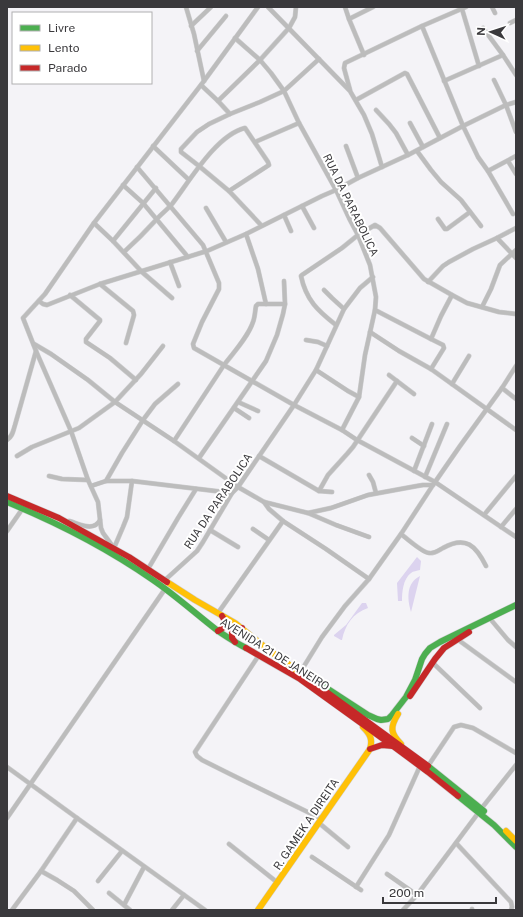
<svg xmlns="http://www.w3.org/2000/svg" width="523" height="917" font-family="'Public Sans',sans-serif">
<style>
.green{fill:#dcd3ef}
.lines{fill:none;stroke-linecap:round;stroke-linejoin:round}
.street-casing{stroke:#cfcfd1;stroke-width:5}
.fast-casing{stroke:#cfcfd1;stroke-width:7}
.slow-casing{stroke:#cfcfd1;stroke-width:7}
.jam-casing{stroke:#cfcfd1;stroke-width:7}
.street{stroke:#bcbcbc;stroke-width:4}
.fast{stroke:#4caf50;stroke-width:6}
.slow{stroke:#ffc107;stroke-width:6}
.jam{stroke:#c62828;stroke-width:6}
.labels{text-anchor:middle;stroke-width:4;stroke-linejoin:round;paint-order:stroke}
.street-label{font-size:11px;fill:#3a393c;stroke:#fff}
</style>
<rect width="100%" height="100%" fill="#f4f3f7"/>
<g class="green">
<path d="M417,557L421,561L420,570C417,571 413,571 411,573C403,579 402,592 402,601H398L397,583Z"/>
<path d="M420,576L411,612C407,599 406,583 420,576Z"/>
<path d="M362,603H366L368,608C353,613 345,625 342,640H341L334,636V635L346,625Z"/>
</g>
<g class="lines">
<defs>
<g id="street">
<path d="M186,7L194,34L204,81"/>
<path d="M268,7L350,91L364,115L372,134L382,167"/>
<path d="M345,7L349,19L364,55"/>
<path d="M492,7L495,13"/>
<path d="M462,9L479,66"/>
<path d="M349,19L373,7"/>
<path d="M510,23L516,20"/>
<path d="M191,26L211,7"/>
<path d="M422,26L463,126L478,157L488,171L513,214"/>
<path d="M483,28L503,55L516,75"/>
<path d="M235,38L260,60L271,73L284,91L299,123L336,190L349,218L358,235L370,265L376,297L375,310L365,355L359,397L342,430"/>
<path d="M197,51L226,16"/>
<path d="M494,80L506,105L516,132"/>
<path d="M444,81L503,55"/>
<path d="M201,85L218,101L230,114"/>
<path d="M350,90L344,68L345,63L422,26L466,7"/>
<path d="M356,100L405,73L407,74L440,138"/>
<path d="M218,101L260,60L289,28L295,17L296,7"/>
<path d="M376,110L389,124L396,133L408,155"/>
<path d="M410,123L423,147"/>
<path d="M255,142L299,123"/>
<path d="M153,146L189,180"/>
<path d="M346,146L358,178"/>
<path d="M417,151L431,170L441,182L461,200L481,226"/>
<path d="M508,161L516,174"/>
<path d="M137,167L203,245L219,283V289L202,322L193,344L194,348L294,405L342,430L357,440L435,482L516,537"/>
<path d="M488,171L516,156"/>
<path d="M123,185L143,203L188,257"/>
<path d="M302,206L314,228"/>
<path d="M206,208L226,242"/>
<path d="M284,215L291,231"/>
<path d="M438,219L445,229H447L470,212"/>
<path d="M94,223L113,241L142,272L172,298"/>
<path d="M261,225L229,191L199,166L181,152V149L197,132L209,124L230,114L260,102L284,91L319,59"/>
<path d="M246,234L258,269L266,304"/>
<path d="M497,238L516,258"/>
<path d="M113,241L156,188"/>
<path d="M124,252C135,242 146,231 156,220C161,214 167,210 172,204C189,182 216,135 245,128L268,162L269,165L229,191"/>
<path d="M170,262L179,286"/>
<path d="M428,282L443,266L449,262L473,249L497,238L516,228"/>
<path d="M100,284L133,311L134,315L126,343"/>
<path d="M324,290L332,298L344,309"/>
<path d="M70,295L100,320V321L86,339V342L110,358L136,380"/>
<path d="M39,301L43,304L47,305L100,284L207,251L246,234L322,196L336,190L358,178L408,155L463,126L506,105L516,102"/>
<path d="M482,307L491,289L500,265L516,250"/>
<path d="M375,310L431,339L441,316L452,295"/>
<path d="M336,325C318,311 306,300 301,276L302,275L342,248L358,235L375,225L380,228L424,279L452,295L467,303L499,312L516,314"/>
<path d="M370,332L399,351L431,369L516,430"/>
<path d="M431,339L443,345L444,348L431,369"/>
<path d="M306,340L318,342L327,346"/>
<path d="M34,344L51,354L88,380L115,402L174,441L238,487L264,502L269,509L283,521L326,549L369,579"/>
<path d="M316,370L348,391L359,397"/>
<path d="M389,375L414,394"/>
<path d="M452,384L469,356"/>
<path d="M502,388L516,399"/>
<path d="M238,402L258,411"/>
<path d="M234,408L249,418"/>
<path d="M412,438L424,446"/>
<path d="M7,440C13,436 13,431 15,425L36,351"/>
<path d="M174,441L224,365C234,352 248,337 253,322C255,317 255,311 256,306L258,304H285"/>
<path d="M17,456L32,447L79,428L115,402L141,374L163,346"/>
<path d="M259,456L319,491L332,492"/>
<path d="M199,458L266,361L277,335L283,314L285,304L284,281"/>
<path d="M414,471L432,424"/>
<path d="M369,475L373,482L376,493"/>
<path d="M49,476L62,479L88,480"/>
<path d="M425,477L447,424"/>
<path d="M106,481L122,453L143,420L155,404L178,384"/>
<path d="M132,481L127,517L123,527L114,548L103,533L101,528L98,502L88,480L71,431L36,351L23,318L45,294L94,223L204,81L258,7"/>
<path d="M91,486L106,481H132L232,493"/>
<path d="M319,491L328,475L347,454L353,447L397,381"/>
<path d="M264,502L308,513L336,525L369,537"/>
<path d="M308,513L331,508L368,495L417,486L423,485H433"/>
<path d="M484,515L516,476"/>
<path d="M69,521C80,524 94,532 100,520"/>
<path d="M501,527L516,509"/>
<path d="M253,529L269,540"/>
<path d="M210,530L238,547"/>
<path d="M7,531L23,508"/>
<path d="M401,534C406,538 423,553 429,553C434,554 439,550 443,548C466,535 476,546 486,566"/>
<path d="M148,569L178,518L196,489"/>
<path d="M165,580L197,551L203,542L232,493L238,487L294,405L316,370L344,309L360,288L373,277"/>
<path d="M218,613L283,521"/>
<path d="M492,621L508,640L516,647"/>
<path d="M457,639L516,682"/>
<path d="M259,655L195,752L197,756L202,760L228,773L322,819"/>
<path d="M433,663L480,708"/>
<path d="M301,671L322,637L345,606L369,579L401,534L433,485L460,446L502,388L516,366"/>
<path d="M428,766L454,727L461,725L473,728L516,753"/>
<path d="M7,767L77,818L205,910"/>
<path d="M481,809L516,765"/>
<path d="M7,818L165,589"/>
<path d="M319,823L348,847"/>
<path d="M456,843L511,902L512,907L511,910"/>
<path d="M229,844L278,883"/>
<path d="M312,857L361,890"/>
<path d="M41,871L57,880L74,891L93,910"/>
<path d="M387,874L417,895"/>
<path d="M98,881L122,851"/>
<path d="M356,887L389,835L420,766"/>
<path d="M109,893L130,910"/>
<path d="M124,905L144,867"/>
<path d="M12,910L41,871L77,818"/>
<path d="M172,910L184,895"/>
<path d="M403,910L417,895L479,812"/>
<path d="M472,910V909"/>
</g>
<g id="fast">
<path d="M7,502C58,523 107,548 153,580C175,595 196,614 218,631C227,637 236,643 246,648"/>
<path d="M305,674L368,715L377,719L381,720L388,719L392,715L406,697L415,680L422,659L425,654L430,648L440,642L516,605"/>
<path d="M428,766L484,811"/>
<path d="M458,796L494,825L516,847"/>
</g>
<g id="slow">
<path d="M167,582L195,600L235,623L266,648L299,672"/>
<path d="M398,714C390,727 390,733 401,744"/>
<path d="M506,831L516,841"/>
<path d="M258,910L370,749C373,739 370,734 363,727"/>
</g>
<g id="jam">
<path d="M7,496L59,518L129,557L167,582"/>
<path d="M218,631C225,628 227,623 222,616"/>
<path d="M235,642L232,638V632L236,628H242"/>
<path d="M246,648L300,679L393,746L428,772L458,796"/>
<path d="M299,672L428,766"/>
<path d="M410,696L435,659L444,648L469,632"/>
<path d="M370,749L382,745L393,746"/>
</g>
</defs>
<use href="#street" class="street-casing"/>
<use href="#fast" class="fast-casing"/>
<use href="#slow" class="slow-casing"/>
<use href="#jam" class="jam-casing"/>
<use href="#street" class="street"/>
<use href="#fast" class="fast"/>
<use href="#slow" class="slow"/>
<use href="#jam" class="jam"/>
</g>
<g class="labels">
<g class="street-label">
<text transform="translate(351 205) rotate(64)" y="4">RUA DA PARABOLICA</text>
<text transform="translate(218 501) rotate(-56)" y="4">RUA DA PARABOLICA</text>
<text transform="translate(275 654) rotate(32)" y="4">AVENIDA 21 DE JANEIRO</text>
<text transform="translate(306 824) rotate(-56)" y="4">R. GAMEK A DIREITA</text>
</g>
</g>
<rect width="523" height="917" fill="none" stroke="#3a393c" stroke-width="16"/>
<rect x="12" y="12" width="140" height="72" fill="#ffffff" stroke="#b0b0b1"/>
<rect x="20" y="25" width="20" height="6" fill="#4caf50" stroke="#b0b0b1"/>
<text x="48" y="32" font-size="12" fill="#3a393c">Livre</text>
<rect x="20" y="45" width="20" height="6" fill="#ffc107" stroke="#b0b0b1"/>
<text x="48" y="52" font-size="12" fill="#3a393c">Lento</text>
<rect x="20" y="65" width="20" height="6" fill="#c62828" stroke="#b0b0b1"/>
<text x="48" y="72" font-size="12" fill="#3a393c">Parado</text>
<g transform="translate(491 32) rotate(273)" stroke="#ffffff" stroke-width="3" paint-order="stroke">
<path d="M0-3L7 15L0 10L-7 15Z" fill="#3a393c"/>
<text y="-6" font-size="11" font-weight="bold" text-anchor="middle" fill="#3a393c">N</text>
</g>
<path d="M383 897v6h113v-6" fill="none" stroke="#3a393c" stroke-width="2"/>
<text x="389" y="897" font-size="12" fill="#3a393c" stroke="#ffffff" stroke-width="3" paint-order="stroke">200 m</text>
</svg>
